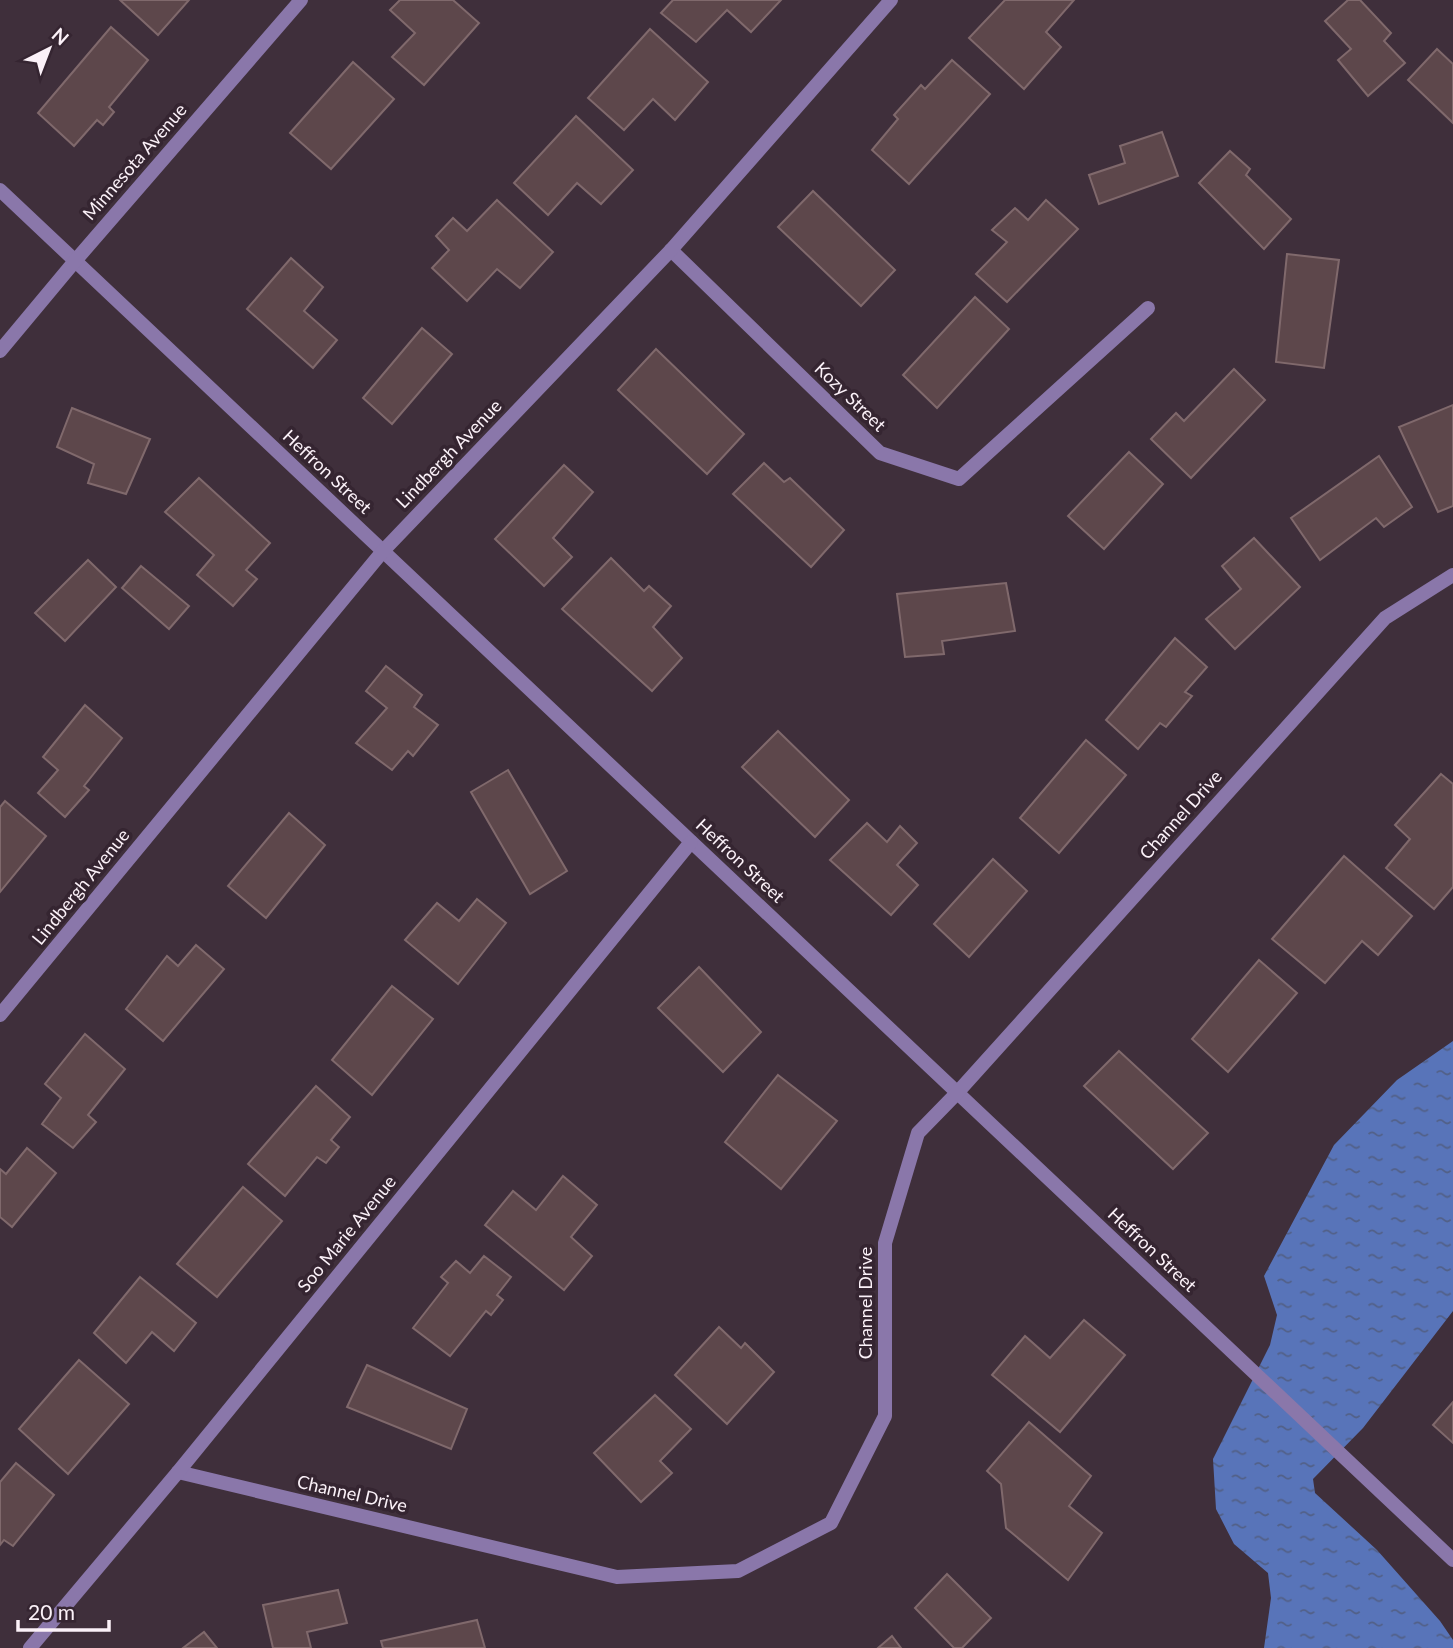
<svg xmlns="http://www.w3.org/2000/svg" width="1453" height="1648" font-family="Lato,sans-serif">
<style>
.water{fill:url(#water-ripples)}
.building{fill:#5d474b;stroke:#80696c;stroke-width:2}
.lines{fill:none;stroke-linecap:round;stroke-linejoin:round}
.street{stroke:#8a77aa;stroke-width:14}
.labels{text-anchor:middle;stroke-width:7;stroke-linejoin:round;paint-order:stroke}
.street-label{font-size:18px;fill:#fbf1f8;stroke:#352531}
</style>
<defs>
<pattern id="water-ripples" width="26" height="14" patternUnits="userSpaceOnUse" patternTransform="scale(1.75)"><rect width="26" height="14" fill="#5874b9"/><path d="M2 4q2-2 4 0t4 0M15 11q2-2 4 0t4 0" fill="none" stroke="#526087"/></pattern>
</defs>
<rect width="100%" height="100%" fill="#3f2f3b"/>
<path class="water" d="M1453,1041V1311L1363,1428L1313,1479L1315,1493L1377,1550L1440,1621L1453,1640V1648H1264L1271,1598L1268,1573L1234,1544L1216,1509L1213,1459L1270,1345L1277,1315L1264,1276L1334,1145L1397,1080Z"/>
<g class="building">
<path d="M120,0H189L158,35Z"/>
<path d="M400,0H453L479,23L424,85L392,57L415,33L390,10Z"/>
<path d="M673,0H781L751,32L727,10L696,42L661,13Z"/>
<path d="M1005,0H1074L1046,32L1061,47L1024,89L969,38Z"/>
<path d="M1348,0H1360L1391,33L1384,41L1405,63L1368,96L1338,60L1351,49L1325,21Z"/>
<path d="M111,27L148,60L109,107L114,112L103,125L97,120L74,146L38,113Z"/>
<path d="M650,29L708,82L675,120L653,99L624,130L588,98Z"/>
<path d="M1437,49L1453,64V123L1408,80Z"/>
<path d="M952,60L990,94L909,184L872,150L898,119L894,115L921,85L925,89Z"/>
<path d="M353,62L394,99L331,169L290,133Z"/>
<path d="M576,116L633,170L601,204L577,183L548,215L514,183Z"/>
<path d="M1162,132L1178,176L1099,204L1089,175L1125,163L1120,146Z"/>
<path d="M1230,151L1250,169L1246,175L1291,219L1264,249L1199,183Z"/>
<path d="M813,191L895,270L861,306L778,227Z"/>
<path d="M497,200L553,252L520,288L497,269L467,301L432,268L449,250L436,236L453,218L467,231Z"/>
<path d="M1046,200L1078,229L1007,302L976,274L1007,242L992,230L1015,208L1028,220Z"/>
<path d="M1287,254L1339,260L1324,368L1276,362Z"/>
<path d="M291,258L323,287L304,311L337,340L313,368L247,309Z"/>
<path d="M975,297L1009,329L937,408L903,375Z"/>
<path d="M422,328L452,354L392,424L363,398Z"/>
<path d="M656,349L744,434L707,474L618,390Z"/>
<path d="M1234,369L1265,400L1191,478L1151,439L1176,413L1184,421Z"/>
<path d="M1453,405V506L1438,512L1399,427Z"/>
<path d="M72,408L150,439L126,494L88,483L94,464L57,447Z"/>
<path d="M1129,452L1163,484L1104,549L1068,516Z"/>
<path d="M1379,456L1412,507L1384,527L1376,518L1320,560L1291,518Z"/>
<path d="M764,463L784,482L790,478L844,530L811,567L733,494Z"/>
<path d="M564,465L593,492L553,538L572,557L544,586L495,539Z"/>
<path d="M199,478L270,543L246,570L257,579L233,606L197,575L214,555L165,512Z"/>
<path d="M1254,538L1300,587L1235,649L1206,619L1241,589L1222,566Z"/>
<path d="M611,558L644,591L649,586L671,606L653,627L682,658L652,691L562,609Z"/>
<path d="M88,560L116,587L65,641L35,613Z"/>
<path d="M141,566L189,606L169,629L122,588Z"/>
<path d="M1006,583L1015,631L942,641L944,654L905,657L897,594Z"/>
<path d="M1175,638L1207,667L1185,692L1192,696L1166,727L1160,723L1138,749L1106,720Z"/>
<path d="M386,666L422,695L414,707L438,725L413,756L408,751L392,770L356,743L387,708L366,691Z"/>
<path d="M85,705L122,738L84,786L89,790L65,817L38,793L58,770L43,757Z"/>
<path d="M778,731L849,800L815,837L742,767Z"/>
<path d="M1086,740L1126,775L1059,853L1020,818Z"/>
<path d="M508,770L567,871L530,894L471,792Z"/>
<path d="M1441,774L1453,784V887L1434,909L1386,868L1410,839L1395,825Z"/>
<path d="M5,801L46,836L0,892V807Z"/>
<path d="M289,813L325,845L266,918L228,886Z"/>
<path d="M867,823L887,842L900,826L917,843L897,865L918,885L891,915L830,860Z"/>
<path d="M1344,856L1412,916L1378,955L1362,941L1325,983L1272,939Z"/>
<path d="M993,859L1027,891L969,957L934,924Z"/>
<path d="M477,899L506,923L458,984L405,940L437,903L459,921Z"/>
<path d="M196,945L224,969L163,1041L126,1009L167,956L178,966Z"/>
<path d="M1259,960L1297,993L1228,1072L1192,1039Z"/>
<path d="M699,967L761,1032L723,1072L658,1008Z"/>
<path d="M392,986L433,1019L372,1095L332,1060Z"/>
<path d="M85,1034L125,1069L88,1115L96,1122L73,1148L42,1124L61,1098L45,1084Z"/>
<path d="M1119,1051L1208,1133L1173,1169L1084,1086Z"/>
<path d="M778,1075L837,1121L781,1189L725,1142Z"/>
<path d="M316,1086L350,1117L331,1140L339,1147L326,1163L317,1157L285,1196L248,1164Z"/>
<path d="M27,1148L56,1173L12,1227L0,1217V1169L6,1174Z"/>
<path d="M563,1176L597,1205L571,1237L592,1256L564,1290L485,1225L513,1191L536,1210Z"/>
<path d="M243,1187L282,1221L217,1297L177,1264Z"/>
<path d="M484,1256L511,1277L497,1295L503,1300L491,1315L486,1311L450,1356L413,1328L448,1283L441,1277L456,1261L470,1273Z"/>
<path d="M140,1277L196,1323L174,1351L152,1332L126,1363L94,1333Z"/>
<path d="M1084,1320L1125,1355L1060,1432L992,1375L1025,1336L1050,1358Z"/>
<path d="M719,1327L741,1348L745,1343L774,1372L727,1424L675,1375Z"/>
<path d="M79,1360L129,1404L68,1474L19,1429Z"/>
<path d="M367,1365L467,1409L451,1449L347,1407Z"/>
<path d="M655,1395L691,1429L660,1461L672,1473L641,1502L594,1453Z"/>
<path d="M1453,1402V1443L1433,1425Z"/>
<path d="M1029,1422L1091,1476L1069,1506L1102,1533L1068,1580L1006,1528L1001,1484L987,1471Z"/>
<path d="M16,1463L54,1495L13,1546L4,1540L0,1545V1482Z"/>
<path d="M947,1574L991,1618L962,1648H954L915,1608Z"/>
<path d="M338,1590L347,1623L307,1632L311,1648H273L263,1605Z"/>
<path d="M477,1620L485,1648H383L381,1641Z"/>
<path d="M204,1632L217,1648H183Z"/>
<path d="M892,1636L901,1648H878Z"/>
</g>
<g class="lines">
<g class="street">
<path d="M0,190L1453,1560"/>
<path d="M671,250L880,453L959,479L1148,308"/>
<path d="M0,351L75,261L301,0"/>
<path d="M0,1015L383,551L671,250L891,0"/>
<path d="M178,1472L617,1577L738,1571L831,1523L885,1416V1243L918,1133L957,1093L1385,618L1453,575"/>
<path d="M30,1648L178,1472L691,842"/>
</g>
</g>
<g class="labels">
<g class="street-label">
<text transform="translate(135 162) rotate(-49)" y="6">Minnesota Avenue</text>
<text transform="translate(850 397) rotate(44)" y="6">Kozy Street</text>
<text transform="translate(449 454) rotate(-46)" y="6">Lindbergh Avenue</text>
<text transform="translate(327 472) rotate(43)" y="6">Heffron Street</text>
<text transform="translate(1181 815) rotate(-48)" y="6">Channel Drive</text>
<text transform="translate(740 861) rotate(43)" y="6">Heffron Street</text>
<text transform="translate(81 887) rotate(-51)" y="6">Lindbergh Avenue</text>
<text transform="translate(347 1234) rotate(-51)" y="6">Soo Marie Avenue</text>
<text transform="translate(1152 1250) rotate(43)" y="6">Heffron Street</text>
<text transform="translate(866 1303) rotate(-90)" y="6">Channel Drive</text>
<text transform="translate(352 1494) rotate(13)" y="6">Channel Drive</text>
</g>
</g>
<g transform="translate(49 49) rotate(42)" stroke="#352531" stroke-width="5" paint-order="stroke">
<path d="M0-5L12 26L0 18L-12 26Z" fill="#fbf1f8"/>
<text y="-10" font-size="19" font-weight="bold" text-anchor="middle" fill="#fbf1f8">N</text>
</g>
<path d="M18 1620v10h91v-10" fill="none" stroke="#fbf1f8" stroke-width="3.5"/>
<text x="28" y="1620" font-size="21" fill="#fbf1f8" stroke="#352531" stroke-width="5" paint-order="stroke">20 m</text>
</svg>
